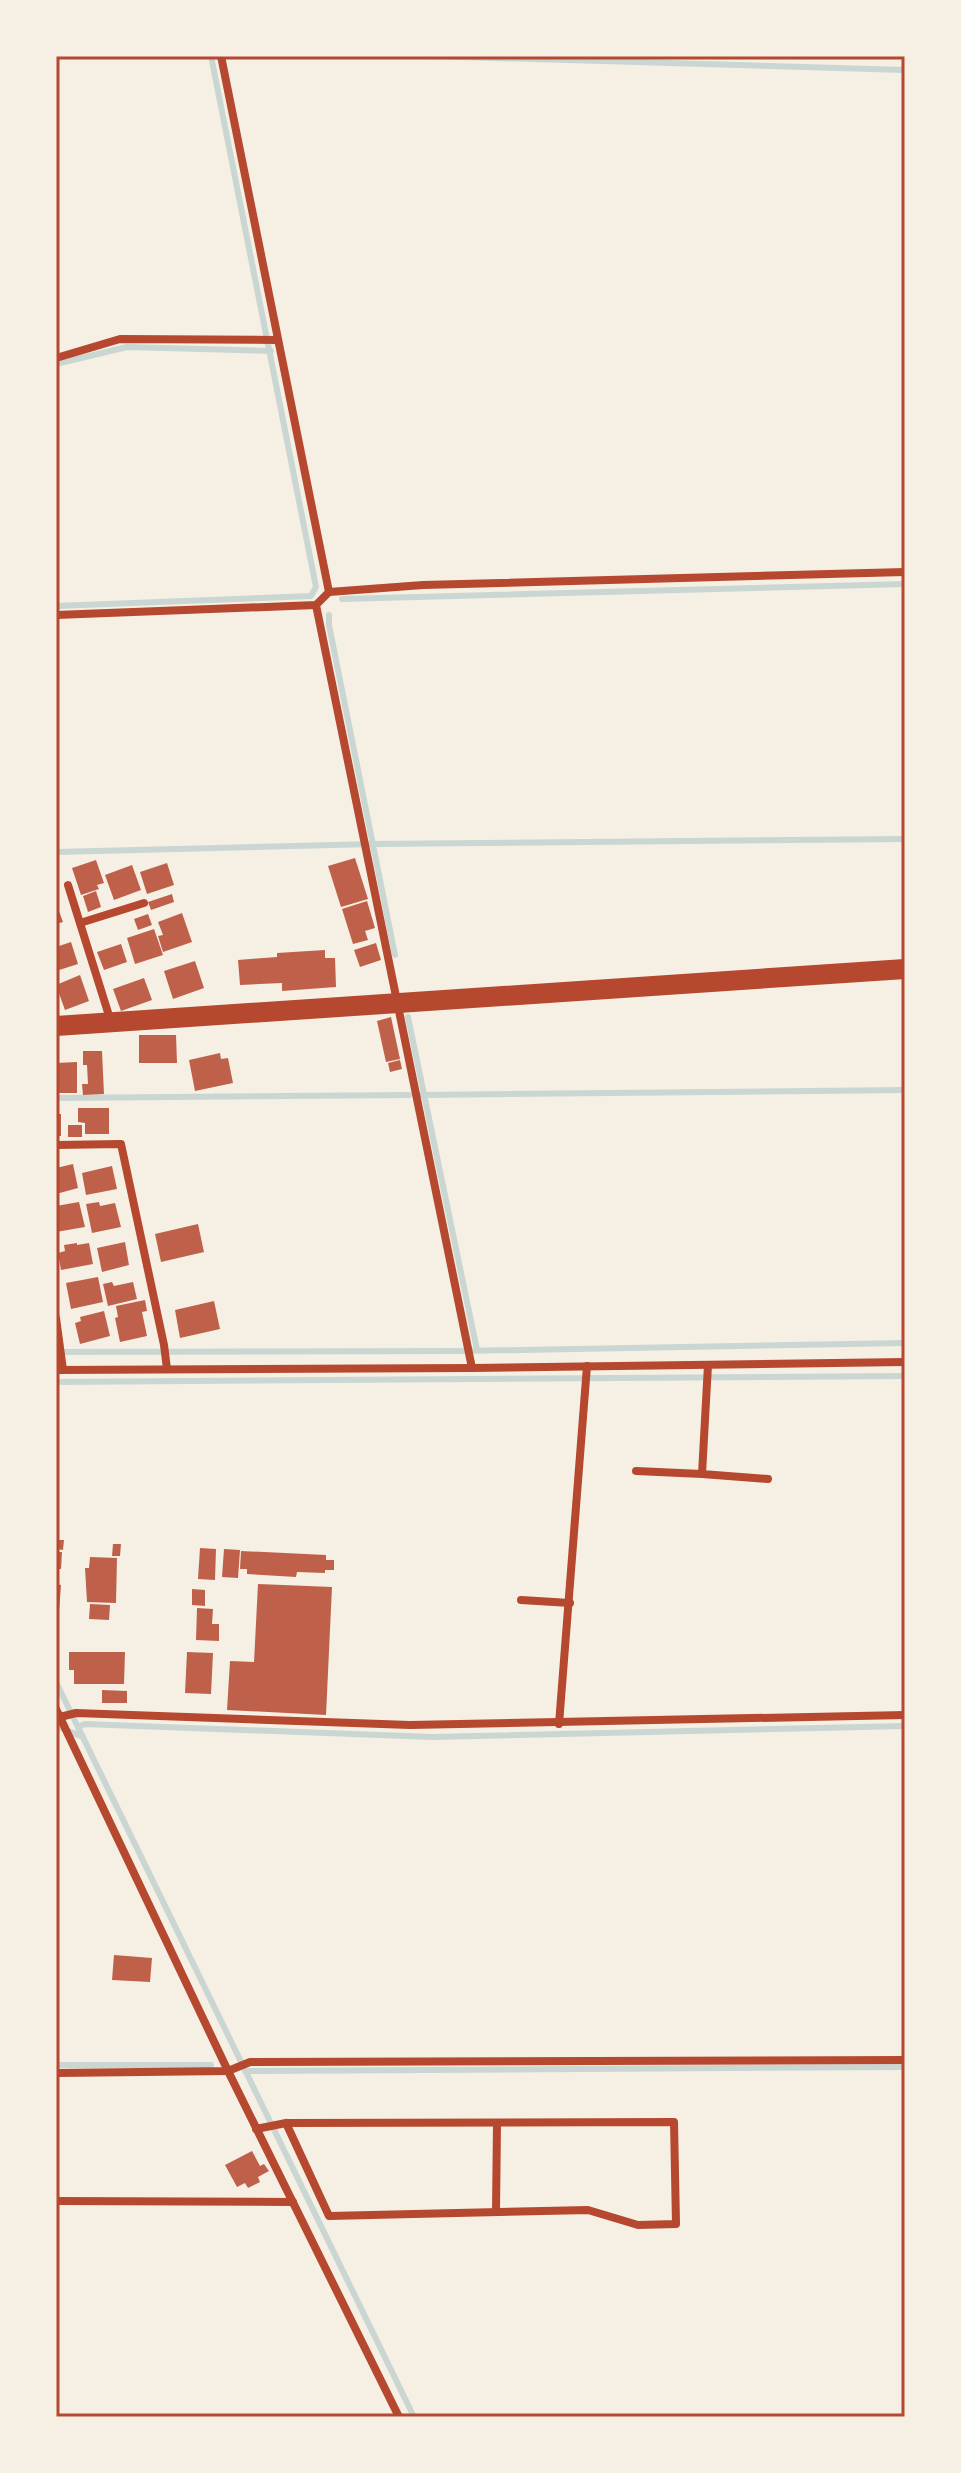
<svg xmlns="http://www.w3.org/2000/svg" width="961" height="2473" font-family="'Sofia Sans Condensed',sans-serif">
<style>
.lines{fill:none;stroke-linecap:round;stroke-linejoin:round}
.stream{stroke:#c9d6d2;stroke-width:6}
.building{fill:#bf614a}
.minor{stroke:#b5482f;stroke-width:8}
.primary{stroke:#b5482f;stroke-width:20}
.neatline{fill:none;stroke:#b5482f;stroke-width:3}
</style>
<rect width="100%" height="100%" fill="#f6efe4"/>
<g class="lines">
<g class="stream">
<path d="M429,56L905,70"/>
<path d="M56,364L127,347L271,351"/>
<path d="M342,599L905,584"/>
<path d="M56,606L311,596L316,587L211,56"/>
<path d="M329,615V625L395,955"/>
<path d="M56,852L373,844L905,839"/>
<path d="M408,1017L477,1350"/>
<path d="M421,1095L905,1090"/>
<path d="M56,1098L409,1095"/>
<path d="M56,1352L460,1351L905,1343"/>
<path d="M56,1382L905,1376"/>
<path d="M56,1682L414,2417"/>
<path d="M56,1726L83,1737"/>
<path d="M78,1727L85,1724L432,1737L905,1726"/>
<path d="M56,2065H211"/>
<path d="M245,2071L905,2067"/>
</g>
</g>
<g class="building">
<path d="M355,858L368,899L341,907L328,866Z"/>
<path d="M96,860L104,883L97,885L99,889L81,895L72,868Z"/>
<path d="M167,863L174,885L147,894L140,872Z"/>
<path d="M132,865L141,890L114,900L105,875Z"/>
<path d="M96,891L101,907L88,912L83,896Z"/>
<path d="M172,894L174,902L151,910L148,902Z"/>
<path d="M367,901L375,928L365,931L368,940L353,944L342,909Z"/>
<path d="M56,903L63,922L56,924Z"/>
<path d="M182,913L192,942L163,952L158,936L163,935L158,922Z"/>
<path d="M148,914L152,925L138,930L134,919Z"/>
<path d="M154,929L163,955L135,964L127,938Z"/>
<path d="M71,942L78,964L56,971V947Z"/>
<path d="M376,943L381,960L360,967L354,950Z"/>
<path d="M121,944L127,962L104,970L97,952Z"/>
<path d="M325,950V958H335L336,987L282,991V983L240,985L238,960L277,957V953Z"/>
<path d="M195,961L204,988L173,999L164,971Z"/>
<path d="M80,975L89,1001L65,1010L56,985Z"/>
<path d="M144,978L152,1000L121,1011L113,989Z"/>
<path d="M391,1017L400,1059L386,1062L377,1021Z"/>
<path d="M139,1035H176L177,1063H139Z"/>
<path d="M83,1051H102L104,1094L83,1095L82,1084H88L87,1065H83Z"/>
<path d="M220,1053L221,1059L228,1058L233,1083L195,1091L189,1060Z"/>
<path d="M400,1060L402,1069L390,1072L388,1063Z"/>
<path d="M77,1062V1093H56V1063Z"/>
<path d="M78,1108H109V1134H85V1123L78,1122Z"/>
<rect x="56" y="1114" width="5" height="22"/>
<rect x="68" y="1125" width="14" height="12"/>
<path d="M73,1164L78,1188L56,1194V1168Z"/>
<path d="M112,1166L117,1189L86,1195L82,1173Z"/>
<path d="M79,1202L85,1227L56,1232V1206Z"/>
<path d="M99,1202L100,1206L115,1203L121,1227L92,1233L86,1204Z"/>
<path d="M198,1224L204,1252L161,1262L155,1234Z"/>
<path d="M125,1242L129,1265L102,1272L97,1248Z"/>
<path d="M77,1243V1245L89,1243L93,1264L61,1270L58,1253L65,1251L64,1245Z"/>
<path d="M98,1277L103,1302L71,1309L66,1283Z"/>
<path d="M112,1282L114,1286L133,1282L137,1299L108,1306L103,1284Z"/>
<path d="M145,1300L147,1311L142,1312L147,1336L120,1342L115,1318L118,1317L116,1306Z"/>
<path d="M214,1301L220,1329L180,1338L175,1310Z"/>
<path d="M104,1311L110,1336L80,1344L75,1323L81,1321L80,1317Z"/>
<path d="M56,1540H64L63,1550L56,1549Z"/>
<path d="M113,1544H121L120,1556H112Z"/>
<path d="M200,1548L216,1549L215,1580L198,1579Z"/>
<path d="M224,1549L240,1550L238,1578L222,1577Z"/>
<path d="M241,1551L326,1555V1560H334V1570H325V1573L297,1572L296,1577L247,1574V1569H240Z"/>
<path d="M56,1552H62L61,1569H56Z"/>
<path d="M90,1557L117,1558L116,1603L87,1602L85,1568H89Z"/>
<path d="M56,1584L61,1585L59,1611H56Z"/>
<path d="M258,1584L332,1587L326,1715L227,1710L230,1661L254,1662Z"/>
<path d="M192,1589L205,1590V1606L192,1605Z"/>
<path d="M90,1604L110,1605L109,1620L89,1619Z"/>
<path d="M197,1608L213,1609L212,1624H219V1641L196,1640Z"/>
<path d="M69,1652H125L124,1684H74V1670H69Z"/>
<path d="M187,1652L213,1653L211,1694L185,1693Z"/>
<path d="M102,1690L127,1691V1703H102Z"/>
<path d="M114,1955L152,1958L150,1982L112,1980Z"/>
<path d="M252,2151L260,2166L264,2164L269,2171L258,2177L260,2182L248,2188L245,2183L237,2187L225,2165Z"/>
</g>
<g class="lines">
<g class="minor">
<path d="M221,56L329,592"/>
<path d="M56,358L120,339L278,340"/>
<path d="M316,605L472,1368"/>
<path d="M56,615L316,605L329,592L423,585L905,572"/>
<path d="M68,885L111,1022"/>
<path d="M80,923L144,903"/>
<path d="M56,1145L121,1144L164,1345L167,1369"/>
<path d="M56,1318L63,1370"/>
<path d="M708,1365L702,1474L768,1479"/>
<path d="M56,1370L472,1368L905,1362"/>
<path d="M636,1471L702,1474"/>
<path d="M521,1600L570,1603"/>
<path d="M56,1709L228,2071L399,2417"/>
<path d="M60,1717L76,1713L410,1725L905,1715"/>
<path d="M559,1724L587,1366"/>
<path d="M56,2073L228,2071L250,2062L905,2060"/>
<path d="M256,2129L286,2123L674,2122L676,2224L638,2225L588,2210L329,2216L286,2123"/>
<path d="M56,2201L293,2202"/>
<path d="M496,2212L497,2123"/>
</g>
<path class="primary" d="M56,1026L905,969"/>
</g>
<rect width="961" height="2473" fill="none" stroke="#f6efe4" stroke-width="116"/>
<rect x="58" y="58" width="845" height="2357" class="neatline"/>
</svg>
